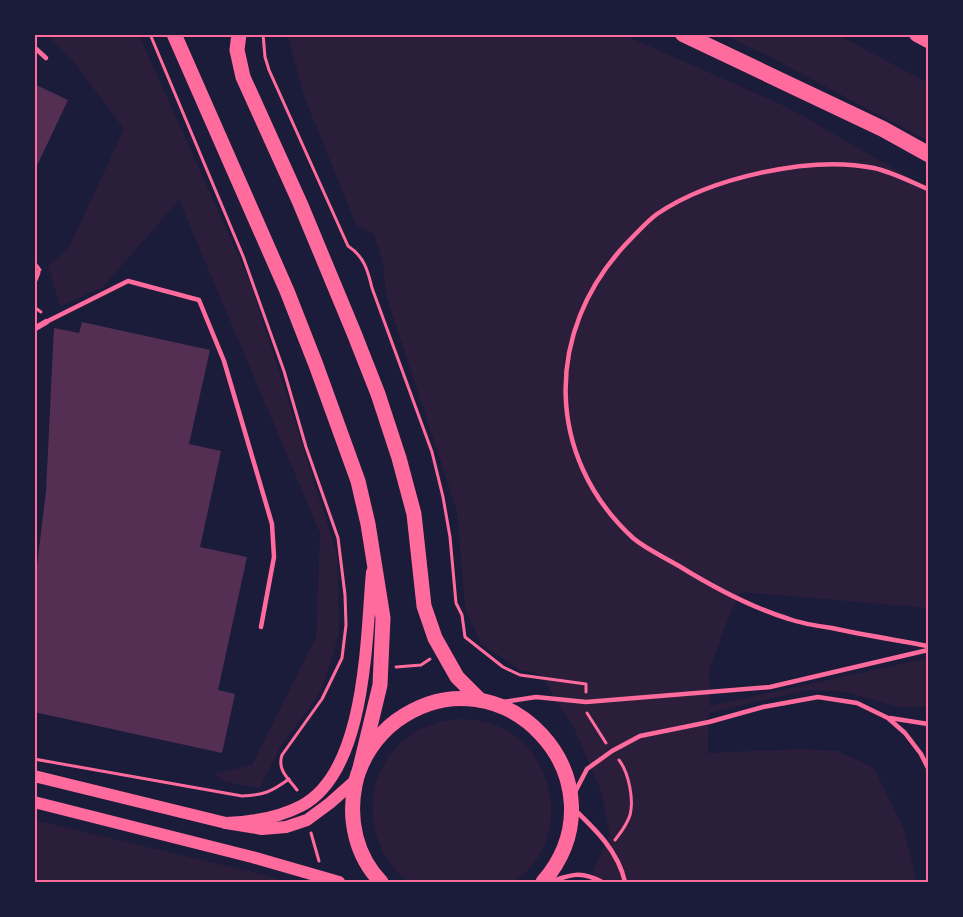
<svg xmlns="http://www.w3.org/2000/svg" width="963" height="917" font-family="'PT Sans Narrow',sans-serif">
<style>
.green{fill:#2a1e3b}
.building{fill:#542f53}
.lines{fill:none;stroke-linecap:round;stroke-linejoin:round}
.path{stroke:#ff6b9d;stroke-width:3}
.service{stroke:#ff6b9d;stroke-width:4.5}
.minor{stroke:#ff6b9d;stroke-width:6}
.secondary{stroke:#ff6b9d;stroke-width:12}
.primary{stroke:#ff6b9d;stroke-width:15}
.trunk{stroke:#ff6b9d;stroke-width:16}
.neatline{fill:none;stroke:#ff6b9d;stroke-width:2}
</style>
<rect width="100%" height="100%" fill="#1b1b3a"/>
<g class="green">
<path d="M289,34L624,35L787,107L928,188V608L740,592L728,619L709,670L710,706L928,658V707H898L847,692L807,690L709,713L708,753L801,749L838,751L874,768L904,829L916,882H588L610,834L601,791L575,730L540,674L520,670L481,644L465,608L457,511L386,295L383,263L374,235L356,225L305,99L288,38Z"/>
<path d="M47,35H139L251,284L337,554L339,634L321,691L281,746L260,788L226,782L214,774L252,765L316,637L320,533L179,200L102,288L60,306L48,265L68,249L124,129L72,60Z"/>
<path d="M838,35L928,83V141L772,58L724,35Z"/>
<path d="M457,719C474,719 491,722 506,730C561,762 568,846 514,882H409C361,847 360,771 409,736C423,726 440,721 457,719Z"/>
<path d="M35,820L269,876L284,882H35Z"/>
</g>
<g class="building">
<path d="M34,84L68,100L34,172Z"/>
<path d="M82,322L210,350L189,444L221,451L200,547L247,557L218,690L235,694L222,753L34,712V590L46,491L54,328L79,333Z"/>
</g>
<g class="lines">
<g class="path">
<path d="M150,34L243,256L284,371L306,447L338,538L345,595L346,625L342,658L322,699L282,755C277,770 288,778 297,790"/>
<path d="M263,34L265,57L269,70L348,246C364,256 368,271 372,288L432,452L443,497L450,537L456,603L462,615L465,637L503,667L520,675L586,684V692"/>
<path d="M34,262L40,270L34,274"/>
<path d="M34,285L39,273"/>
<path d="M34,307L41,312"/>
<path d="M396,667L421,665L430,659"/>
<path d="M587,713L606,743"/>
<path d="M34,759L242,796C264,795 271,792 289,779"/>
<path d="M311,833L319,861"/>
<path d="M615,840C621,832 627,825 630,815C634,800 629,773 619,760"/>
</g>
<g class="service">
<path d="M34,47L46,58"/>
<path d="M928,189C911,182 892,172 874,168C810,155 710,178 657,214C646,222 635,235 625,245C545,331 544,456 633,538C646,549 664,557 679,566C713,587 750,607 789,619C803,624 818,626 832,628C864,635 896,640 928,646"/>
<path d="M46,322L128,281L199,300L224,361L272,524L274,557L261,627"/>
<path d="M503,702L536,697L586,702L770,687L928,650"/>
<path d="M890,718L928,724"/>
<path d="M574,794L587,769L612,751L640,736L709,722L763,707L818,697L857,703L888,718L905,733L921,754L928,768"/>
<path d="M574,809C596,830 618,851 625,882"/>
<path d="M549,882C571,875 580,870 602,882"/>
</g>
<path class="minor" d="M34,329L46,322"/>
<g class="secondary">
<path d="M34,776L226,823L262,829L286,827L307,820L330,803L357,779"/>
<path d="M34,802L252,857L339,882"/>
<path d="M226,823C252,822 278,818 301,806C367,772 366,636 372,572"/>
</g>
<g class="primary">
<path d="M174,34L287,291L316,365L358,481L368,524L383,618L380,685L360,768"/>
<path d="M239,34L237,50L243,77L300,203L354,333L378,394L399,458L414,514L424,606L435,638L457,677L480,700"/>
<path d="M381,882C356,856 348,820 355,785C360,760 376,736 396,721C503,644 629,782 543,882"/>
</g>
<g class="trunk">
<path d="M683,34L883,129L928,154"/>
<path d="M917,34L928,40"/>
</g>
</g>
<rect width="963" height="917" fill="none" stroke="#1b1b3a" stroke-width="72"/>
<rect x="36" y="36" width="891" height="845" class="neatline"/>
</svg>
